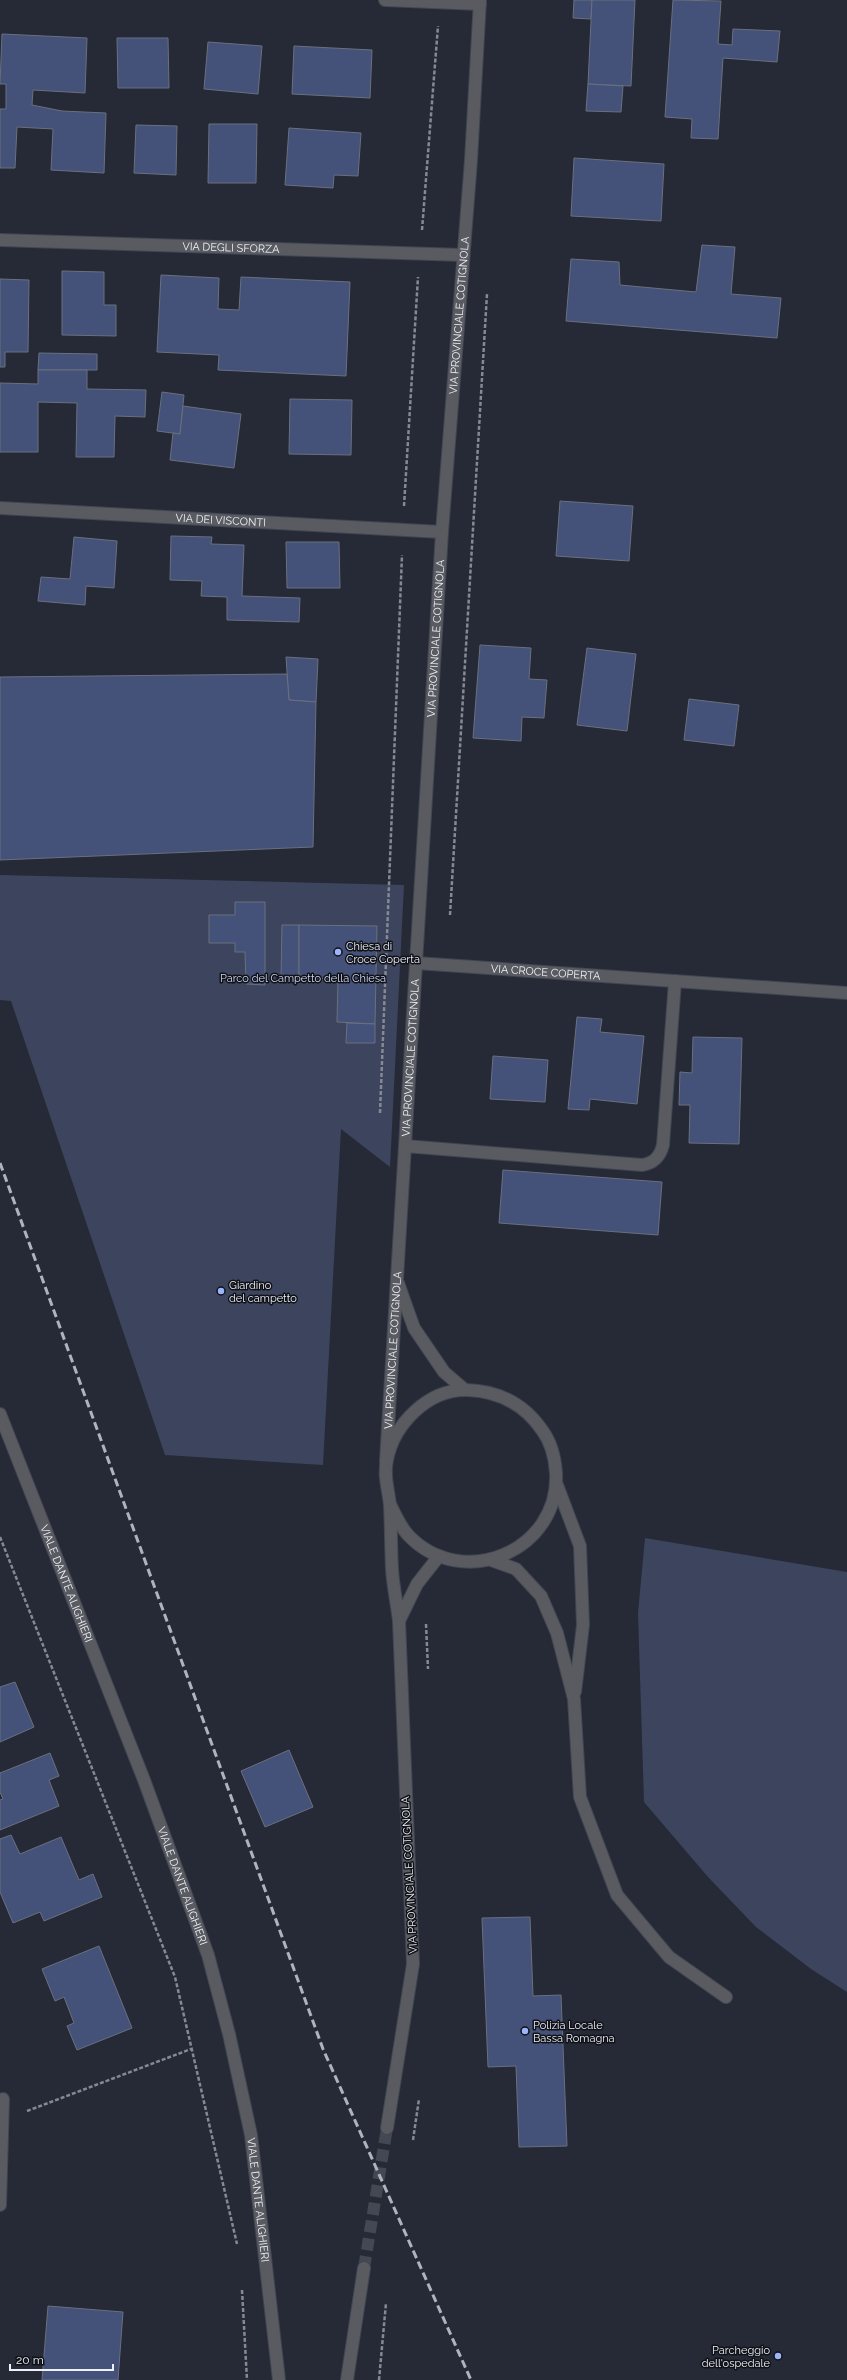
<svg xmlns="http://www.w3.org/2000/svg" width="847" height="2380" font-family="Raleway,sans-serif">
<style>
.green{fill:#3d455e}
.building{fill:#445179;stroke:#6a707e}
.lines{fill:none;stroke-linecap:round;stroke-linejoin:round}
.minor-tunnel{stroke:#434853;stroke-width:12;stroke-dasharray:12 6;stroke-linecap:butt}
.minor-casing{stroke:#414651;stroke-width:14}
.path{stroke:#858993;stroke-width:2.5;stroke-dasharray:4 2;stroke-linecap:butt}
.minor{stroke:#595b61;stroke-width:12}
.rail{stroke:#afb3bd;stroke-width:3;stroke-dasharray:8 4;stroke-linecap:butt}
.poi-dot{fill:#9db4fd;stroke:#101218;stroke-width:1.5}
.labels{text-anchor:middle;stroke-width:3;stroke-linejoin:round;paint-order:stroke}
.street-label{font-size:11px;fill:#eef1fa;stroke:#101218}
.poi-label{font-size:11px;fill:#eef1fa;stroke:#101218;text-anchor:start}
.park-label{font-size:11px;fill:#d0d9f5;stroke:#101218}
</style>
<rect width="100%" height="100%" fill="#252a36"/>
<g class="green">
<path d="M0,875L404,885L390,1167L341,1129L323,1465L165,1455L11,1001L0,1000Z"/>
<path d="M645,1538L847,1572V1992L811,1969L756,1927L708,1877L644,1802L638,1613Z"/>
</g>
<g class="building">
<path d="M574,0H592L591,19L573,18Z"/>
<path d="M592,0H635L631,86L588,84Z"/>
<path d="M673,0L721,1L718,44L732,45L733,29L780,31L777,62L723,58L718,139L691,138L692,119L665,117Z"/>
<path d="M2,34L87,38L85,93L33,90L32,105L62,111L106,113L104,173L51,170L53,129L17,127L15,168H0V109H6V84H0Z"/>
<path d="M117,38H168L169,88H118Z"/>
<path d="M208,42L262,46L258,94L204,89Z"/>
<path d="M294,46L372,50L370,98L292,94Z"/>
<path d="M588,84L623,86L621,112L586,111Z"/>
<path d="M209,124H257L256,183H208Z"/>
<path d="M136,125L177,126L176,175L134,173Z"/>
<path d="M289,128L361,133L358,176L334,175L333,188L285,185Z"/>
<path d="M574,158L664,164L661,221L571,216Z"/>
<path d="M702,245L735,247L731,294L781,298L777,338L566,321L571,259L619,262L620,285L696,292Z"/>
<path d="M62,271L104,272V305H116V336L62,335Z"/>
<path d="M161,275L219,278L218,309L239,310L241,277L350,282L346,376L218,370L219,355L157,352Z"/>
<path d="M0,279L29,280L28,352H5V367H0Z"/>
<path d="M39,353L97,354V370H38Z"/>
<path d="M38,370H87V389L146,390L145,417L115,416L114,457H76L77,403L38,402V452H0V383L38,384Z"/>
<path d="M162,392L184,395L180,434L157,431Z"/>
<path d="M290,399L352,400L351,455L289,454Z"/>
<path d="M183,406L241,414L234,468L170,460L173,433L180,434Z"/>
<path d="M560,501L633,506L629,561L556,556Z"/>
<path d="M171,536L212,537L211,544L244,545L242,596L300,598L299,622L227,620V597L201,596L202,581L170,580Z"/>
<path d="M74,537L117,541L114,588L86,586L85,605L38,601L41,577L70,579Z"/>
<path d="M286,542H339L340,588H287Z"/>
<path d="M480,645L531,648L529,679L547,680L544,718L522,717L521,741L473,738Z"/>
<path d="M587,648L636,654L627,731L577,725Z"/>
<path d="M286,657L318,659L316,702L289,700Z"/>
<path d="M287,674L289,700L316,702L313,847L0,860V677Z"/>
<path d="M689,699L739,705L734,746L684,740Z"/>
<path d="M235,902H265V985L246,984L245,952H235V943H209V915H235Z"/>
<path d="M282,925H299V978H281Z"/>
<path d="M299,925L377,926L375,1024L337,1022L338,979L299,978Z"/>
<path d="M577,1017L602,1019L600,1032L644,1036L637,1104L590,1099L589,1110L568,1109Z"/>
<path d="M347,1023L375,1024V1043H346Z"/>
<path d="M693,1037L742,1038L739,1144L689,1143L690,1105H679L680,1072L692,1073Z"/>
<path d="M493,1056L548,1060L545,1102L490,1099Z"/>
<path d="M503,1170L662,1182L658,1235L499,1223Z"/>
<path d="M15,1682L34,1727L0,1742V1687Z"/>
<path d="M289,1750L313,1807L265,1827L241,1771Z"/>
<path d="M50,1753L59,1776L49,1780L59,1806L0,1830V1800L3,1799L0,1792V1773Z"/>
<path d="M11,1835L20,1854L61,1837L79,1880L93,1874L102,1897L44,1921L40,1912L13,1923L0,1892V1839Z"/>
<path d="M530,1917L533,1996L561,1995L567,2146L519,2147L516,2066L488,2067L482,1918Z"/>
<path d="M99,1946L132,2028L77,2050L67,2026L74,2023L64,1997L55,2001L42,1969Z"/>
<path d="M48,2306L123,2312L118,2380H42Z"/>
</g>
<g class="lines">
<path class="minor-tunnel" d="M364,2268L387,2128"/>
<defs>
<g id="minor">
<path d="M385,0L480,4"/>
<path id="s1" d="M0,240L462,255"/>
<path id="s2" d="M0,508L442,532"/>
<path id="s3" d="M416,963L847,993"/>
<path d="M405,1146L642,1165C654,1163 660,1157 663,1145L675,981"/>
<path d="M398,1283L414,1328L444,1372L465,1390"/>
<path id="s4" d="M0,1414L144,1780L208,1955L229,2034L251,2135L279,2380"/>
<path id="s5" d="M386,1461L442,532L471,160L480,0"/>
<path d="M557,1485L580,1546L583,1625L575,1692"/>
<path d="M491,1560L516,1569L541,1596L557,1633L574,1699L580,1797L617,1895L669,1957L726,1997"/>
<path d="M399,1621L417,1584L439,1556"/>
<path d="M387,2128L413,1964L399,1621C397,1604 393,1586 392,1569C391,1548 391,1527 390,1506C389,1491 383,1476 387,1460C394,1424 428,1389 467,1390C499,1391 524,1404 542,1430C551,1442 555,1458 556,1473C560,1551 462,1592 408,1535C400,1526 395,1515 390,1504"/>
<path d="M0,2205L3,2099"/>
<path d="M347,2380L364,2268"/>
</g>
</defs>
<use href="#minor" class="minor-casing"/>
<g class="path">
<path d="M422,230L438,26"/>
<path d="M404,506L418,277"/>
<path d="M450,915L487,294"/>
<path d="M380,1113L402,555"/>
<path d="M0,1537L175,1977L237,2244"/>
<path d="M426,1624L428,1669"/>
<path d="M27,2111L191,2049"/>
<path d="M413,2140L419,2099"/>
<path d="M242,2290L247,2380"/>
<path d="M379,2380L386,2303"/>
</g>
<use href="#minor" class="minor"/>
<path class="rail" d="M0,1163L323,2049L471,2380"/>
</g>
<g class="poi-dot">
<circle cx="338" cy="952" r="4"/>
<circle cx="221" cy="1291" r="4"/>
<circle cx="525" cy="2031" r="4"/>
<circle cx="778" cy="2356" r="4"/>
</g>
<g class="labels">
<g class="street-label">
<text dy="4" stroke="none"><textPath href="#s1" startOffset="231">VIA DEGLI SFORZA</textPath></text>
<text dy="4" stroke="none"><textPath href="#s5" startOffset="1148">VIA PROVINCIALE COTIGNOLA</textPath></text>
<text dy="4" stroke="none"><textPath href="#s2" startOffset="221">VIA DEI VISCONTI</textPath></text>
<text dy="4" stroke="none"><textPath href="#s5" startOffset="824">VIA PROVINCIALE COTIGNOLA</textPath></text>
<text dy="4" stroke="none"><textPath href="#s3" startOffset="130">VIA CROCE COPERTA</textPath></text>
<text dy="4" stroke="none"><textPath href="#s5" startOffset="404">VIA PROVINCIALE COTIGNOLA</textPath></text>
<text dy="4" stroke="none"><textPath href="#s5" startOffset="111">VIA PROVINCIALE COTIGNOLA</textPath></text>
<text dy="4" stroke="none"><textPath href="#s4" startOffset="182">VIALE DANTE ALIGHIERI</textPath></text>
<text transform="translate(409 1875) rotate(-93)" y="4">VIA PROVINCIALE COTIGNOLA</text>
<text dy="4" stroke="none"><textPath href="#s4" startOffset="506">VIALE DANTE ALIGHIERI</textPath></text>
<text dy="4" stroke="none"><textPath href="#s4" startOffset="830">VIALE DANTE ALIGHIERI</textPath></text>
</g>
<g class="poi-label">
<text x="346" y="950">Chiesa di<tspan x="346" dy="13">Croce Coperta</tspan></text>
<text x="229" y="1289">Giardino<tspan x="229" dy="13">del campetto</tspan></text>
<text x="533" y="2029">Polizia Locale<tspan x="533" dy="13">Bassa Romagna</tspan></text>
<text x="770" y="2354" text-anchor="end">Parcheggio<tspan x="770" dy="13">dell'ospedale</tspan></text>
</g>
<g class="park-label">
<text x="303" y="982">Parco del Campetto della Chiesa</text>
</g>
</g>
<path d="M10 2364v6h103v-6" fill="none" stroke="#eef1fa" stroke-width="2"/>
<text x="16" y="2364" font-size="12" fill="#eef1fa" stroke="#101218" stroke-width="3" paint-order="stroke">20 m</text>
</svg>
